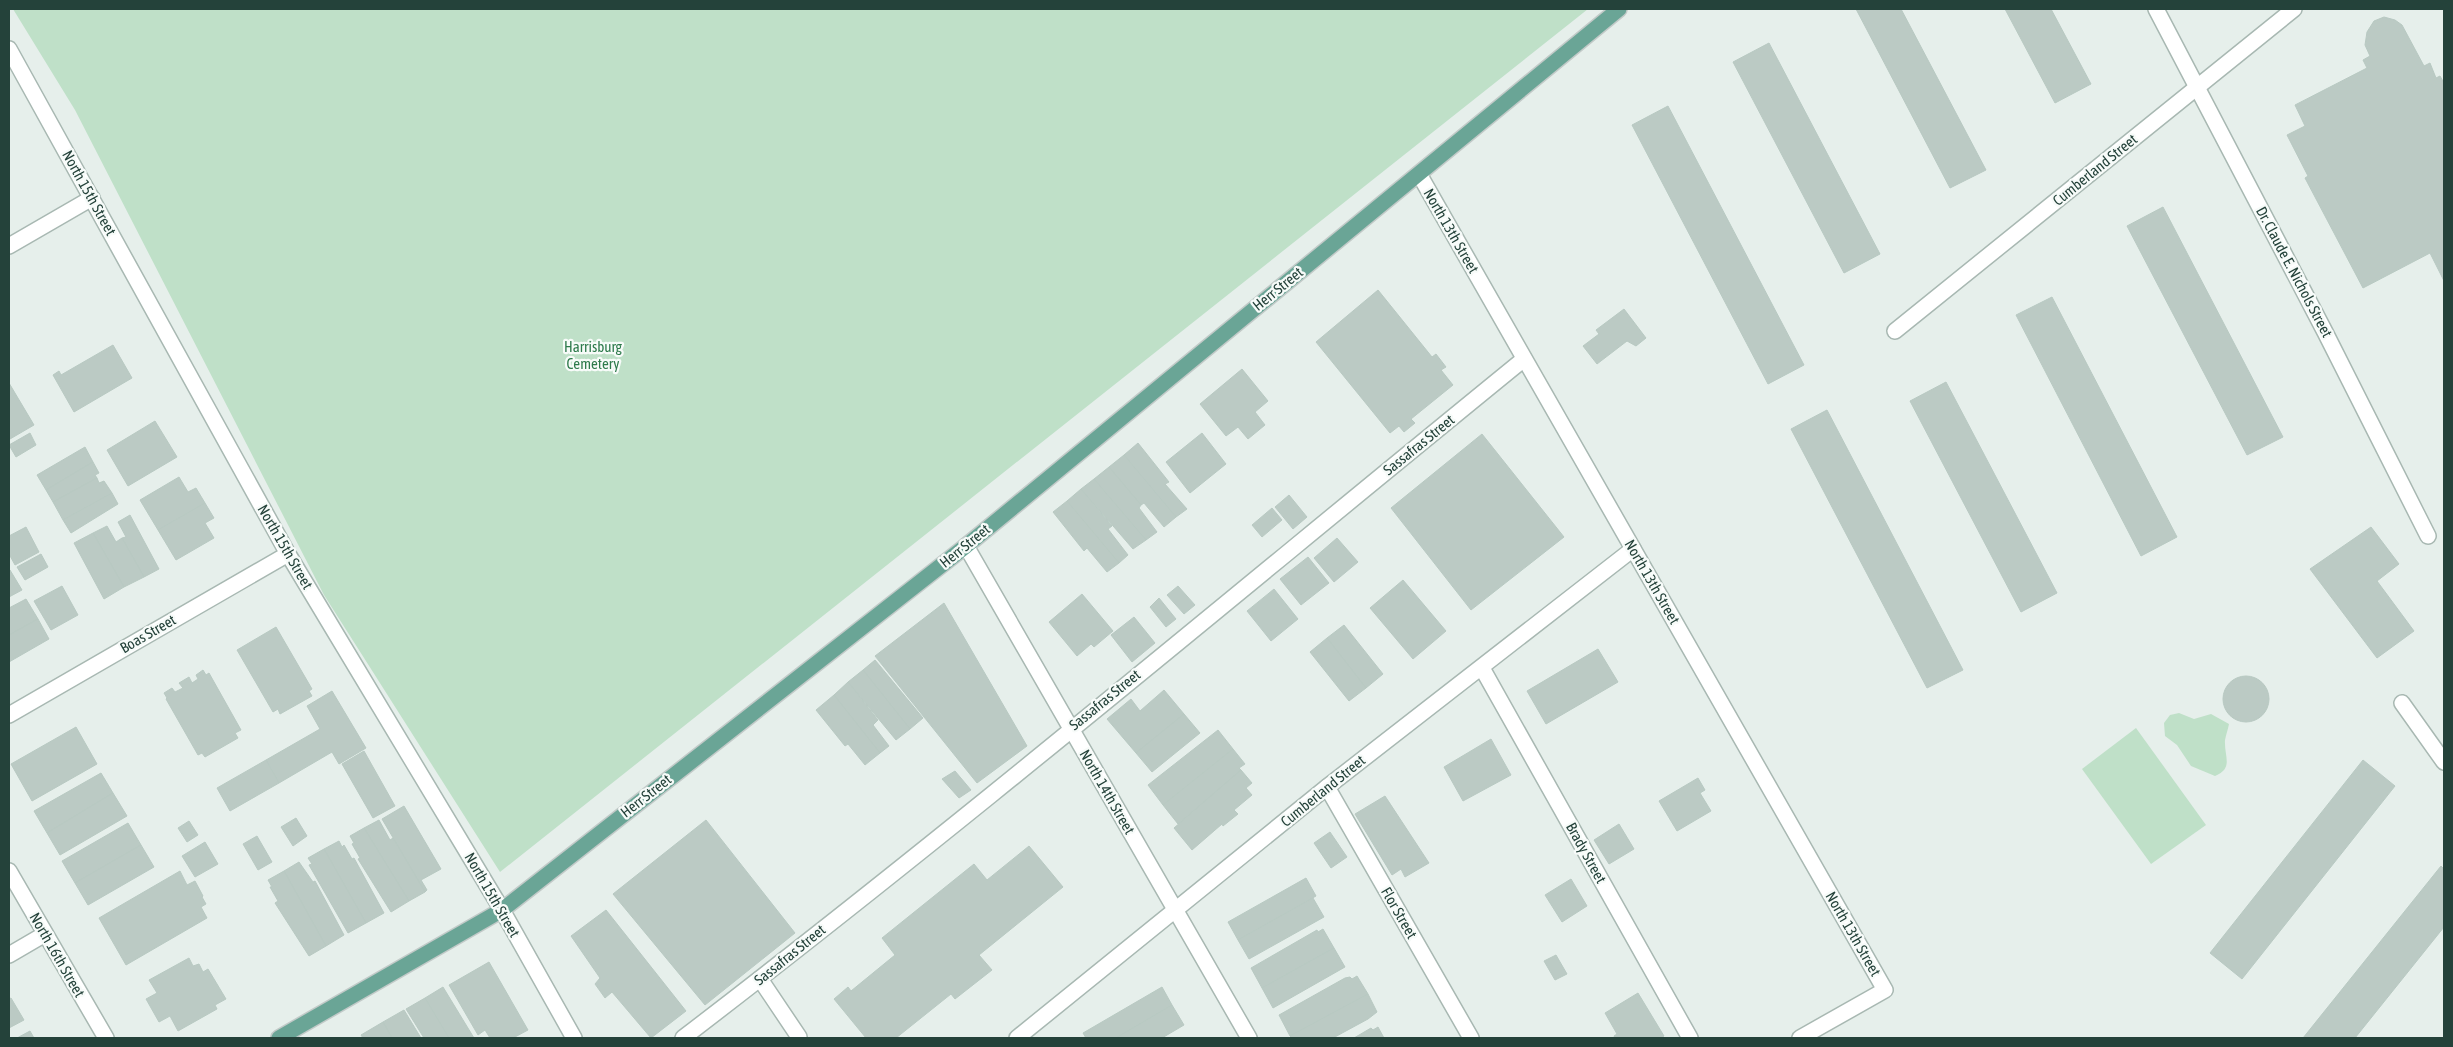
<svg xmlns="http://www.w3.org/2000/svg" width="2453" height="1047" font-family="'Asap Condensed',sans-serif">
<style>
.green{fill:#bfe0c8}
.building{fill:#bbcac4;stroke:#b8c9c2}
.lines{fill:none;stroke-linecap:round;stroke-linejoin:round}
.minor-casing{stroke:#a8b8b2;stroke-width:18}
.primary-casing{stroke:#c2cac8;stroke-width:18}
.minor{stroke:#fff;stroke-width:15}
.primary{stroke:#6aa596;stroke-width:15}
.labels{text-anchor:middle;stroke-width:4.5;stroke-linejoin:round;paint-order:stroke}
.street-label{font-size:15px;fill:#24423a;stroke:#f7fbf9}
.park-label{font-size:15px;fill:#2d7a4b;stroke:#f7fbf9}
</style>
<rect width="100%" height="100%" fill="#e6efeb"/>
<g class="green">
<path d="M13,9H1588L500,872L324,595L75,110Z"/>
<path d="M2179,713L2194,719L2211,714L2229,724C2228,729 2226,735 2225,740C2224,757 2234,768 2215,776L2191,766L2177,745L2165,736L2164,723L2170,715Z"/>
<path d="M2136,728L2206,825L2151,864L2082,769Z"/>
</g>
<g class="building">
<path d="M1856,9H1901L1986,170L1950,188Z"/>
<path d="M2005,9H2051L2091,84L2055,103Z"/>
<path d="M2384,17L2395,20L2402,25L2424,66L2430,63L2436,78L2440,76L2444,83V281L2430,253L2363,288L2305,178L2308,176L2287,135L2305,126L2295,105L2367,68L2363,60L2370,56L2365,45L2367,32L2374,21Z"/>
<path d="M1769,43L1880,254L1844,273L1733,62Z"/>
<path d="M1668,106L1804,365L1768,384L1632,125Z"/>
<path d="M2163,207L2283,437L2247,455L2127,226Z"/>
<path d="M1378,290L1432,357L1436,354L1446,367L1441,370L1453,385L1411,419L1415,423L1404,432L1399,426L1390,433L1316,342Z"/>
<path d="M2052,297L2177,537L2141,556L2016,315Z"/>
<path d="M1624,309L1646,338L1636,346L1627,341L1597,364L1583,346L1599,334L1596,330Z"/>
<path d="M113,345L132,378L74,412L53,375L59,371L61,375Z"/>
<path d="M1242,369L1268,401L1255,412L1265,425L1248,439L1238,427L1226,436L1200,404Z"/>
<path d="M1946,382L2057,593L2021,612L1910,401Z"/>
<path d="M9,383L34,425L10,439L9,437Z"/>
<path d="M1827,410L1963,670L1927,688L1791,429Z"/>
<path d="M155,421L177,457L128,486L107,450Z"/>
<path d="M30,433L36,445L16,457L9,445Z"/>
<path d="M1202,433L1226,464L1190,493L1166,462Z"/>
<path d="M1482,434L1564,537L1471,610L1391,508Z"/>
<path d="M1138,443L1169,482L1165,484L1187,509L1176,517L1124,455Z"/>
<path d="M85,447L93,462L46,490L37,475Z"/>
<path d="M1124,455L1176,517L1164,527L1144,503L1141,505L1109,467Z"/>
<path d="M93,462L99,473L95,475L97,478L53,502L46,490Z"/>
<path d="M1109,467L1141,505L1139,508L1157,532L1146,540L1094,479Z"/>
<path d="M179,477L188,492L196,488L205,503L158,530L140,500Z"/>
<path d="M97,478L99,483L104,481L112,493L63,520L53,502Z"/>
<path d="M1094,479L1146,540L1133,549L1081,489Z"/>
<path d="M1081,489L1112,526L1108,529L1128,555L1119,563L1067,501Z"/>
<path d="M112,493L118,504L71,533L63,520Z"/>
<path d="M1289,495L1307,517L1293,529L1275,507Z"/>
<path d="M1067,501L1119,563L1107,572L1087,548L1084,551L1053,512Z"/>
<path d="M205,503L214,518L205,523L214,538L176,560L158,530Z"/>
<path d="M1272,508L1282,520L1262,537L1252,525Z"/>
<path d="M130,515L159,569L144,577L122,538L126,537L118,522Z"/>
<path d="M107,526L116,542L122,538L144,577L124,587L93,533Z"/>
<path d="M26,527L39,552L15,565L9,554V536Z"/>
<path d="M2371,527L2399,564L2377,581L2414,631L2377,658L2310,569Z"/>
<path d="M93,533L124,587L104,599L74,543Z"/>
<path d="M1337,538L1358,562L1334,582L1314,558Z"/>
<path d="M41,554L48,567L25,580L17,567Z"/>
<path d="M1308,557L1329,583L1301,605L1280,579Z"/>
<path d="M10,570L22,590L9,597V571Z"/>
<path d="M1403,580L1446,631L1413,659L1370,608Z"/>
<path d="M62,586L78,615L51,630L34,601Z"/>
<path d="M1178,586L1195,605L1184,614L1167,595Z"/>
<path d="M1274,589L1298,619L1271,641L1247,611Z"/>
<path d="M1082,594L1113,631L1094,647L1091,644L1077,656L1049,622Z"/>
<path d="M1159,598L1176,619L1166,627L1150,607Z"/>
<path d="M26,599L38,619L9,635V608Z"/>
<path d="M944,603L1027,746L977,783L875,656Z"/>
<path d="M1134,617L1155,643L1132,662L1111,635Z"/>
<path d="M38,619L49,639L9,662V635Z"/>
<path d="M1344,625L1383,674L1366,688L1327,638Z"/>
<path d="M276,627L312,689L309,691L312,696L280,714L278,709L273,712L237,650Z"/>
<path d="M1327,638L1366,688L1349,701L1310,652Z"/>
<path d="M1598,649L1618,682L1546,724L1527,691Z"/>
<path d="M875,660L923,718L910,729L863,670Z"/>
<path d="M203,670L206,675L209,673L241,730L235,733L238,738L205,757L202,753L198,755L166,699L167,698L164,693L172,688L175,692L183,688L179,683L189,677L192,683L198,679L196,675Z"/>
<path d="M863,670L910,729L896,740L848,682Z"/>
<circle cx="2246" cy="699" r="23"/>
<path d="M848,682L878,720L873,725L889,746L880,753L834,695Z"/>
<path d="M1164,690L1184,714L1136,753L1107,719L1131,699L1140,711Z"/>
<path d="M332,691L366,748L339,764L332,752L279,783L266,760L320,729L307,706Z"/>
<path d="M834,695L880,753L865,765L848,744L845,746L816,710Z"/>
<path d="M1184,714L1200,733L1152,772L1136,753Z"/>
<path d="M76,727L97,764L32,801L11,764Z"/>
<path d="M1218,730L1233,749L1163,805L1148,785Z"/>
<path d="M1491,739L1511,775L1463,801L1444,767Z"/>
<path d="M1233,749L1245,764L1239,768L1241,770L1178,824L1163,805Z"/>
<path d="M364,751L395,806L373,818L342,764Z"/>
<path d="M266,760L279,783L230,811L217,788Z"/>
<path d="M2363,760L2395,786L2242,979L2210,953Z"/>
<path d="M1241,770L1252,783L1246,788L1252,795L1234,810L1238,814L1223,826L1222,824L1192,850L1174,828Z"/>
<path d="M955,771L971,790L959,798L942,779Z"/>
<path d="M101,773L113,793L47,833L34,811Z"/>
<path d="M1698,778L1705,790L1700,793L1711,811L1677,831L1659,801Z"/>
<path d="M113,793L127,816L60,855L47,833Z"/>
<path d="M1385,796L1429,863L1405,877L1401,869L1392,875L1355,814Z"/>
<path d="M404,806L441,869L421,880L427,890L425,892L382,819Z"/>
<path d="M296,818L307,836L293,846L281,827Z"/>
<path d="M379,820L390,840L393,838L425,892L409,901L364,828Z"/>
<path d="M706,820L795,933L705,1005L613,894Z"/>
<path d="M189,821L198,835L187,842L178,828Z"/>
<path d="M128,823L141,845L75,883L62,861Z"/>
<path d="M1619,824L1634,849L1609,864L1594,840Z"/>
<path d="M364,828L409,901L391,912L358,859L360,858L352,844L354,843L350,836Z"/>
<path d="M1330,832L1347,857L1331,868L1314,843Z"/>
<path d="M257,836L272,862L258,870L243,844Z"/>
<path d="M339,841L342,847L344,845L352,859L354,858L384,913L366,923L324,849Z"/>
<path d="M205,842L218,864L195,877L182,856Z"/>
<path d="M141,845L154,867L88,905L75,883Z"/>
<path d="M1029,846L1063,887L979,955L992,970L955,999L951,994L896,1038H866L834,999L848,987L851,991L895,955L882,938L974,864L987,880Z"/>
<path d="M324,849L366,923L348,933L309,865L312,864L308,858Z"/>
<path d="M299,862L313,882L315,881L344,935L326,946L284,871Z"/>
<path d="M2441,866L2444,869V927L2355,1038H2303Z"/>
<path d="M180,871L187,885L195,881L203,896L202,897L206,904L201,907L207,918L126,965L99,918Z"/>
<path d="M284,871L326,946L309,956L275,903L278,901L270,887H272L268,880Z"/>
<path d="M1306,878L1316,896L1238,940L1228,922Z"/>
<path d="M1571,879L1587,906L1562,922L1545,895Z"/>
<path d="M1313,898L1324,917L1249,959L1238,940Z"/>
<path d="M606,910L686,1011L651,1038L612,992L605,998L595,984L600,978L571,936Z"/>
<path d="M1323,929L1334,948L1262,988L1251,968L1317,930L1318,932Z"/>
<path d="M1334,948L1345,967L1273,1008L1262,988Z"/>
<path d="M1556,955L1567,974L1555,980L1544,961Z"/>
<path d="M189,958L193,966L199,964L203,972L208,969L226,999L215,1005L217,1009L178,1031L170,1016L159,1022L146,999L157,993L149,980Z"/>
<path d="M489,962L528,1030L513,1038H490L485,1030L478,1035L449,985Z"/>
<path d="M1357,976L1368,994L1290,1036L1279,1015L1345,978L1350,977L1352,979Z"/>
<path d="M443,987L474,1038H449L425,998Z"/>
<path d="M1162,987L1172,1005L1116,1038H1086L1083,1033Z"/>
<path d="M1638,993L1664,1036L1661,1038H1615L1614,1036L1617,1034L1605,1013Z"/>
<path d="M1368,994L1377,1012L1368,1019L1333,1038H1292L1290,1036Z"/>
<path d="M11,998L24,1020L9,1028V999Z"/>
<path d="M425,998L449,1038H424L406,1009Z"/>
<path d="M1172,1005L1184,1025L1162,1038H1116Z"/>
<path d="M404,1010L421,1038H392L383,1022Z"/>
<path d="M383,1022L392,1038H363L361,1035Z"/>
<path d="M1378,1027L1384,1038H1354L1371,1028L1373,1030Z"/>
<path d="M30,1031L34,1038H17Z"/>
</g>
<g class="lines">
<defs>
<g id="minor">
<path d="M2156,9L2325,332L2428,536"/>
<path d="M9,49L288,554L502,910L574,1038"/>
<path d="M1419,174L1885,990L1800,1038"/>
<path d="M9,246L92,198"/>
<path d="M1895,331L2294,9"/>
<path d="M966,546L1249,1038"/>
<path d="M1482,668L1690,1038"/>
<path d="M2402,703L2444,762"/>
<path d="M9,715L288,554"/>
<path d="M1327,787L1471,1038"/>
<path d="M9,871L106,1038"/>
<path d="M9,955L45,934"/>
<path d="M760,979L799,1037"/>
<path d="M683,1038C969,819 1245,586 1524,359"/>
<path d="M1017,1038L1327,787L1633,549"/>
</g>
<path id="primary" d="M279,1038L502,910L966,546L1619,9"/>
</defs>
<use href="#minor" class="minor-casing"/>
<use href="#primary" class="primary-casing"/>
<use href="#minor" class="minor"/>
<use href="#primary" class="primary"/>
</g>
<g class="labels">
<g class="street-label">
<text transform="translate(2095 170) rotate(-39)" y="5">Cumberland Street</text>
<text transform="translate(89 193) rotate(61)" y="5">North 15th Street</text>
<text transform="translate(1451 231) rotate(60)" y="5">North 13th Street</text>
<text transform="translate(2294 272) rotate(62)" y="5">Dr. Claude E. Nichols Street</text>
<text transform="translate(1278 289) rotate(-39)" y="5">Herr Street</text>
<text transform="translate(1419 445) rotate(-39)" y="5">Sassafras Street</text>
<text transform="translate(965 546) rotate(-39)" y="5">Herr Street</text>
<text transform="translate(285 547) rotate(60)" y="5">North 15th Street</text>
<text transform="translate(1652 582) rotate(60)" y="5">North 13th Street</text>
<text transform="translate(148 634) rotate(-30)" y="5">Boas Street</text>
<text transform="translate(1105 700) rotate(-39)" y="5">Sassafras Street</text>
<text transform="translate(1323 791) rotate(-39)" y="5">Cumberland Street</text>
<text transform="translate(1107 792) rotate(60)" y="5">North 14th Street</text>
<text transform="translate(646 796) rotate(-38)" y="5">Herr Street</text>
<text transform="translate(1586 853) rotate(61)" y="5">Brady Street</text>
<text transform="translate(492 895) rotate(60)" y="5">North 15th Street</text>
<text transform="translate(1399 913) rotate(60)" y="5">Flor Street</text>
<text transform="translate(1853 934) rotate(60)" y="5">North 13th Street</text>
<text transform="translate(57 955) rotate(60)" y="5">North 16th Street</text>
<text transform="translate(790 955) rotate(-39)" y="5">Sassafras Street</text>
</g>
<g class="park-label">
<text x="593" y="352">Harrisburg<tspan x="593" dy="17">Cemetery</tspan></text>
</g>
</g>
<rect width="2453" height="1047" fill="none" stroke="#24423a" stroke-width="20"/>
</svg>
